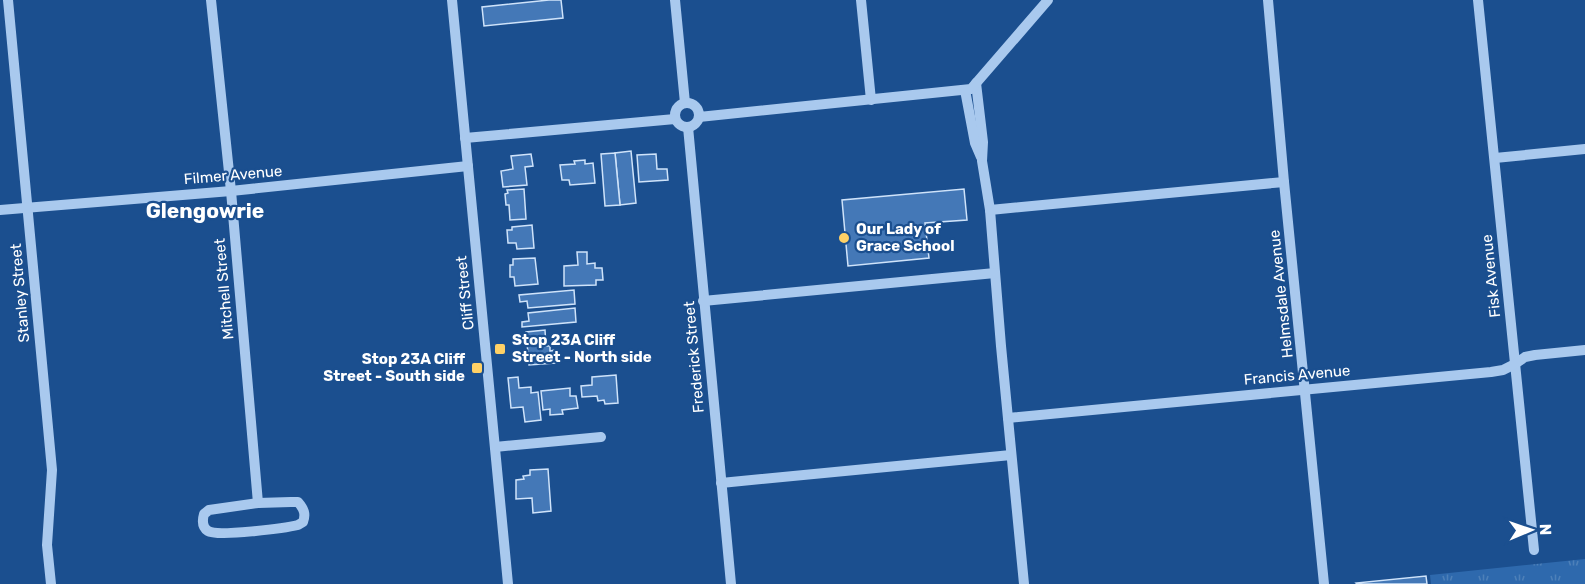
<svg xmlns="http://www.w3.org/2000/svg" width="1585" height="584" font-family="Rubik,sans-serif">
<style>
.park{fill:url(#park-tufts)}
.building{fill:#4478b7;stroke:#cfe3fa;stroke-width:1.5}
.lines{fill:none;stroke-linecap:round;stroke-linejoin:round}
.minor{stroke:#a9c9ee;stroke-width:10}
.poi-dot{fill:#ffd166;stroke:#1b4f8f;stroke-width:2}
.labels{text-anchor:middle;stroke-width:4.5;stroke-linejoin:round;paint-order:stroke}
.street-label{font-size:15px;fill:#fff;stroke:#1b4f8f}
.poi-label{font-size:15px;font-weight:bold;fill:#fff;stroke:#1b4f8f;text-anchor:start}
.district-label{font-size:21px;font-weight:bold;fill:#fff;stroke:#1b4f8f}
</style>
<defs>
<pattern id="park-tufts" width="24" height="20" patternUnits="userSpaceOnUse" patternTransform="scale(1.5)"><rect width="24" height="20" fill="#2e69ad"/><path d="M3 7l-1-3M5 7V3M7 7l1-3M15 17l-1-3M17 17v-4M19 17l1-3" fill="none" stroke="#4d80b9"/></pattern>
</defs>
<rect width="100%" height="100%" fill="#1b4f8f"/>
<path class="park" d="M1585,559V584H1431L1430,575Z"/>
<g class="building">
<path d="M549,0H561L563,18L484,26L482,7Z"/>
<path d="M631,151L636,203L620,205L615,153Z"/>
<path d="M615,153L620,205L605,206L601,154Z"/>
<path d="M531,154L533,166L525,167L527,185L503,187L501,171L513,169L511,156Z"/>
<path d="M656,154L657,169H667L668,180L639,182L637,155Z"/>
<path d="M585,160V164L593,163L595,183L570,185L569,180H562L560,165L575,164L574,161Z"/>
<path d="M524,189L526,219L510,220L509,205H506L505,194L508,193L507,190Z"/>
<path d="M964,189L967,220L925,223L929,258L848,266L842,200Z"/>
<path d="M532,225L534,248L517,249L516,243H508L507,230H512V227Z"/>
<path d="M577,252H587V264L595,263V268H602L603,280H596V285L564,286V266L578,265Z"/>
<path d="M535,258L538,284L515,286L514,277H510V265H513V259Z"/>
<path d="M574,290L575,304L528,308L527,301L520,302L519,295Z"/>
<path d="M575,308L576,322L522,327V322L529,321L528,313Z"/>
<path d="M545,330L546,346H550V351L555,350V363L529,365L526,332Z"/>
<path d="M616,375L618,403L605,404L604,400L598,401L597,396L582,397L581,386L592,385V377Z"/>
<path d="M518,377L519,388L531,387V393L538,392L541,420L525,422L523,407L511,408L508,378Z"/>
<path d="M570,388V396H576L578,408L562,410L563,414L550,415V409L543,410L541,391Z"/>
<path d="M548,469L551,511L533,513L532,498L516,499V480L524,479L523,476L530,475V470Z"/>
<path d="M1426,576L1427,584H1357L1356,583Z"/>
</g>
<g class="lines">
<g class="minor">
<path d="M8,0L52,470L47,545L51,584"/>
<path d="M211,0L231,191L258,503"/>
<path d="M452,0L508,584"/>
<path d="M675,0L685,103"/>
<path d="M861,0L871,100"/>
<path d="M1268,0L1284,182L1324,584"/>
<path d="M1478,0L1534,550"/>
<path d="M976,83L983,142L982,161L990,210L1001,346L1024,584"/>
<path d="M965,90L975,143L981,157"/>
<circle cx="687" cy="115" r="12"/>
<path d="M699,117L971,89L1048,0"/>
<path d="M688,127L731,584"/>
<path d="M465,138L675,119"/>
<path d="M1495,158L1585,149"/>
<path d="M0,210L231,191L468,166"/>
<path d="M990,210L1284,182"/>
<path d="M703,301L995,273"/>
<path d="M1008,418L1491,372L1503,370L1515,364L1525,357L1535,355L1585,350"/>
<path d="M495,447L601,437"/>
<path d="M721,483L1011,455"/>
<path d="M291,502H298C304,509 306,514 303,522L298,525C286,528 217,537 208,531C202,527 202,521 204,514L209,510L258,503Z"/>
</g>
</g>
<g class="poi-dot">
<circle cx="844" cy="238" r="6"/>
<rect x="494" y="343" width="12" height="12" rx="3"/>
<rect x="471" y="362" width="12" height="12" rx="3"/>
</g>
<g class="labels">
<g class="street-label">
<text transform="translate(233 175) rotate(-5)" y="5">Filmer Avenue</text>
<text transform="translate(1491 276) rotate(-96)" y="5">Fisk Avenue</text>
<text transform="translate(224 289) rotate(-95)" y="5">Mitchell Street</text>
<text transform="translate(20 293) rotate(-95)" y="5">Stanley Street</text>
<text transform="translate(465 293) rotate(-96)" y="5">Cliff Street</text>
<text transform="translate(1281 294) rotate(-96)" y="5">Helmsdale Avenue</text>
<text transform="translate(694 357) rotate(-95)" y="5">Frederick Street</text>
<text transform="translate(1297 375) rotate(-5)" y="5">Francis Avenue</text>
</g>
<g class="poi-label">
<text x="856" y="234">Our Lady of<tspan x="856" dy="17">Grace School</tspan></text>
<text x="512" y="345">Stop 23A Cliff<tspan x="512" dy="17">Street - North side</tspan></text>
<text x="465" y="364" text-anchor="end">Stop 23A Cliff<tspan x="465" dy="17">Street - South side</tspan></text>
</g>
<g class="district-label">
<text x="205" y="218">Glengowrie</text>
</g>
</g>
<g transform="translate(1531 530) rotate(88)" stroke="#1b4f8f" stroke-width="4.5" paint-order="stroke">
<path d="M0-4.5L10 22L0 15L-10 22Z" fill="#ffffff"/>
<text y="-9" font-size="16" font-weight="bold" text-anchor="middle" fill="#ffffff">N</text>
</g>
</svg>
